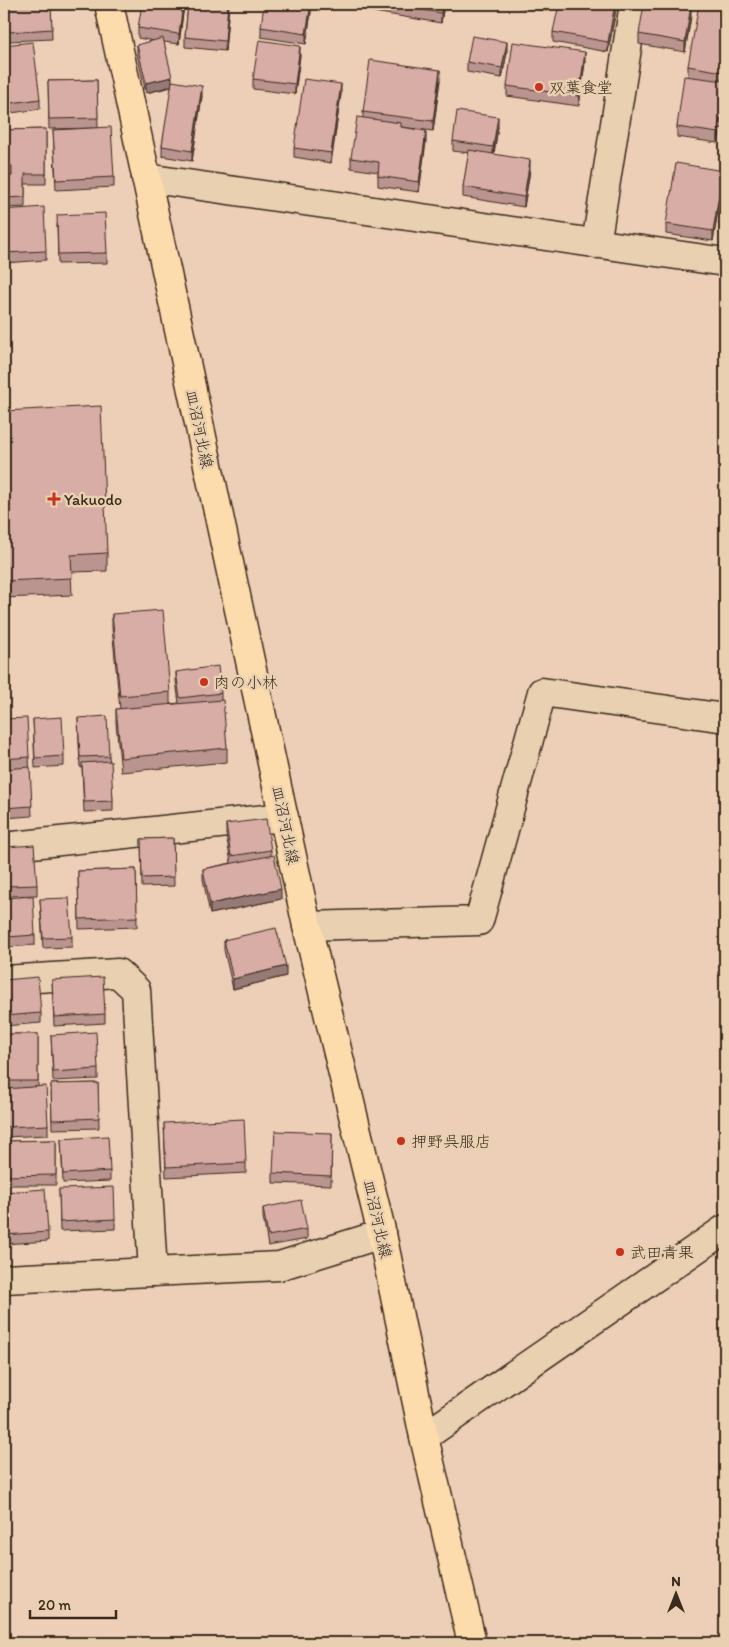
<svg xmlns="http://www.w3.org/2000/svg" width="729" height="1647" font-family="Itim,'Klee One',sans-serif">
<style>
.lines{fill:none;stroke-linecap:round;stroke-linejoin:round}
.minor-casing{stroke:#3b2a1e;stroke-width:31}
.major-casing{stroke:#3b2a1e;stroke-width:31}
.minor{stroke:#e8d0b0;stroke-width:28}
.major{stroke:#fcdcac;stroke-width:28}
.wall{fill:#ba958f;stroke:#3b2a1e}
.shaded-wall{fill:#977974;stroke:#3b2a1e}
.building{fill:#d8ada6;stroke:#3b2a1e}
.poi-dot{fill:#c8321e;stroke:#e8d0b0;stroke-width:2}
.labels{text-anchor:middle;stroke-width:5;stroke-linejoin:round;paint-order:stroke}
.poi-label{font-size:16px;fill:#3b2a1e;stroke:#e8d0b0;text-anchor:start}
.street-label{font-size:16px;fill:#3b2a1e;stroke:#e8d0b0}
</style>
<rect width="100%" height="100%" fill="#edceb6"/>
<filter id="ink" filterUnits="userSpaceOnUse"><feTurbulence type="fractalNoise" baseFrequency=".02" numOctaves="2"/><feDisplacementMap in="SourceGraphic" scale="10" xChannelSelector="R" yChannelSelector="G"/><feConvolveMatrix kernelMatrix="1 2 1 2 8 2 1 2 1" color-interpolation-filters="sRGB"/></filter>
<g filter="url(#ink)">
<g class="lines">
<defs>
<g id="minor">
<path d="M146,178L725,262"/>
<path d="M596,244L634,4"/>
<path d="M4,847L284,817"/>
<path d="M307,926L479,921L542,692L725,718"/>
<path d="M4,980L118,973L136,990L153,1272"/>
<path d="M4,1279L279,1266L382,1234"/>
<path d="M424,1437L725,1229"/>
</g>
<path id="major" d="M109,4L307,926L382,1234L424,1437L472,1643"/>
</defs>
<use href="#minor" class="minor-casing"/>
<use href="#major" class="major-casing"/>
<use href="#minor" class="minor"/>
<use href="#major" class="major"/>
</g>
<g class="wall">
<path d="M6,4H51L52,39L9,41Z"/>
<path d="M184,4L179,44L164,42L172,84L202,96L192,161L162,156V146L172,87L146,93L137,54V45L154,41L138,38V28Z"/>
<path d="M188,4H229L225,51L185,47V37Z"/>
<path d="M374,4H444L441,23L374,12Z"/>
<path d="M498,4H548L547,11Z"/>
<path d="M617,4L608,52L553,42V32Z"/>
<path d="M725,6L723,81H725V129L720,128L718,143L677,137V127L688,76V66Z"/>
<path d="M311,12L306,44L261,37V27Z"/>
<path d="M691,16L685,52L639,44V34Z"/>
<path d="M4,45L40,99V109L4,114Z"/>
<path d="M507,52L502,78L467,72V62Z"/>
<path d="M300,55L295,94L253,89V79Z"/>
<path d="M585,62L579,106L507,96V86Z"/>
<path d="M97,80L98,128L49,129L48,81Z"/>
<path d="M440,80L433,131L401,127L426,141L419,192L378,186V172L351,168V158L363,118V112Z"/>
<path d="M341,94L331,163L294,157V148Z"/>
<path d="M498,127L494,154L530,170L524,207L463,197V187L469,153L453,151V141Z"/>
<path d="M46,129V184H25V207L4,208V176H12H4V130Z"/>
<path d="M53,130L114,177V187L56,190Z"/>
<path d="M723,180L713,241L666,234V224Z"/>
<path d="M4,210L46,251V260L4,263Z"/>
<path d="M57,224L107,253V263L58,264Z"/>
<path d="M4,411L107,553V571L71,572L72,595L4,598Z"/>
<path d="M112,614L170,692V704L179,703L176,681V672L221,693V700L227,748V762L121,772L116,723V709H120L112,628Z"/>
<path d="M78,718L109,756L113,801V811L84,812L82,767H80Z"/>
<path d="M4,719L29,757L32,816L4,818Z"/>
<path d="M33,719L64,756V766L35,768Z"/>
<path d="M226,824L271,850V855L281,899L210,914L203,879V869L231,863L226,834Z"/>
<path d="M173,838L174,886L142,887L141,839Z"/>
<path d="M6,847L37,885V895L8,896Z"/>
<path d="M136,869L137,927L79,929L78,871Z"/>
<path d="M5,898L35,935V945L7,947Z"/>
<path d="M40,899L72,937V947L43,948Z"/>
<path d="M224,940L286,976L233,989L224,950Z"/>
<path d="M4,980L41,1013V1023L4,1026Z"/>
<path d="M52,980L105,1014V1023L54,1026Z"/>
<path d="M4,1034H38V1087L48,1125V1135L5,1137L4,1106Z"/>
<path d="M51,1035L98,1069V1079L53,1081Z"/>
<path d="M98,1083L99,1128L52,1129L51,1084Z"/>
<path d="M164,1123L246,1163V1173L166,1177Z"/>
<path d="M332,1133L331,1185L273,1183V1173Z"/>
<path d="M61,1139L110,1171V1181L63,1183Z"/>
<path d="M56,1140V1185H4V1141Z"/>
<path d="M59,1189L115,1219V1229L60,1231Z"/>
<path d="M4,1192L48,1232V1241L4,1244Z"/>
<path d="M263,1208L307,1229V1239L268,1246L263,1217Z"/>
</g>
<g class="shaded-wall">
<path d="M183,4H184V6L179,44V34Z"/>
<path d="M228,4H229L225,51V41Z"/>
<path d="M311,4V12L306,44V34Z"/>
<path d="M442,4H444L441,23V13Z"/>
<path d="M615,4H617L608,52V42Z"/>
<path d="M691,6V16L685,52V42Z"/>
<path d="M507,42V52L502,78V68Z"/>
<path d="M300,46V55L295,94V84Z"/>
<path d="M585,52V62L579,106V96Z"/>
<path d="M725,60V70L723,82V72Z"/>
<path d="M440,70V80L433,131V121Z"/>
<path d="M172,77V86L146,93V83Z"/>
<path d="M341,84V94L331,163V153Z"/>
<path d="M202,86V96L192,161V151Z"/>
<path d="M498,117V127L493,156V147Z"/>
<path d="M720,118V128L718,143V133Z"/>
<path d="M426,131V141L419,192V182Z"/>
<path d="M530,160V170L524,207V197Z"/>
<path d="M723,171V180L713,241V231Z"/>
<path d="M281,889V899L210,914V904Z"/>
<path d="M286,966V976L233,989V979Z"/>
</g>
<g class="building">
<path d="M7,4H51L52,29L9,32Z"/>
<path d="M142,4H183L179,34L138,28Z"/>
<path d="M188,4H228L225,41L185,37Z"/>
<path d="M264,4H311L306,34L261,27Z"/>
<path d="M385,4H442L441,13Z"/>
<path d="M559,4H615L608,42L553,32Z"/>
<path d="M644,4H676L691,6L685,42L639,34Z"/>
<path d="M699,4H712L725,6V60L723,72L688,66Z"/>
<path d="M472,36L507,42L502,68L467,62Z"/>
<path d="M163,38L172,77L146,83L137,45Z"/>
<path d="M259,40L300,46L295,84L253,79Z"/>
<path d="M33,42L40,99L4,104V45Z"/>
<path d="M513,42L585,52L579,96L507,86Z"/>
<path d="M370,60L440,70L433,121L363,112Z"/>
<path d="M684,76L725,81V119L720,118L718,133L677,127Z"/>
<path d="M304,79L341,84L331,153L294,148Z"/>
<path d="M97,80L98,118L49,119L48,81Z"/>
<path d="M172,81L202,86L192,151L162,146Z"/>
<path d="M457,111L498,117L493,147L453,141Z"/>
<path d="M357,117L401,123V127L426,131L419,182L378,176L379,162L351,158Z"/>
<path d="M111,127L114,177L56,180L53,130Z"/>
<path d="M46,129V174H25V197L4,198V176H12V166H4V130Z"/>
<path d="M469,150L530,160L524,197L463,187Z"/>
<path d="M676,163L723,171L713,231L666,224Z"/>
<path d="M44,207L46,251L4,253V210Z"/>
<path d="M105,213L107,253L58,254L57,215Z"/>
<path d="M101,406L107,553L71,555L72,578L4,581V411Z"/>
<path d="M163,610L170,692L120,696L112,614Z"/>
<path d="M218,666L221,693L180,698L176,672Z"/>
<path d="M223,700L227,748L121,758L116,709Z"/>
<path d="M107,716L109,756L80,757L78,718Z"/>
<path d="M62,717L64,756L35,758L33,719Z"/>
<path d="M27,718L29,757L4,759V719Z"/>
<path d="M111,761L113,801L84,802L82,763Z"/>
<path d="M30,767L32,806L4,808V769Z"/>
<path d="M266,819L271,850L231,856L226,824Z"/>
<path d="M173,838L174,877L142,878L141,839Z"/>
<path d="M34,845L37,885L8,886L6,847Z"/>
<path d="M274,855L281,889L210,904L203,869Z"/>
<path d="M136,869L137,917L79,919L78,871Z"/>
<path d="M33,896L35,935L7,937L5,898Z"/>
<path d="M69,898L72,937L43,938L40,899Z"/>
<path d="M276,928L286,966L233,979L224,940Z"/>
<path d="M38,977L41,1013L4,1016V980Z"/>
<path d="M103,977L105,1014L54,1017L52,980Z"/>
<path d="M96,1032L98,1069L53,1072L51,1035Z"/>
<rect x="4" y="1034" width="34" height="47"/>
<path d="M98,1083L99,1118L52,1120L51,1084Z"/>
<path d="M46,1086L48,1125L5,1127L4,1089Z"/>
<path d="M244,1119L246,1163L166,1167L164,1123Z"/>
<path d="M275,1131L332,1133L331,1176L273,1173Z"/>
<path d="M108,1136L110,1171L63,1174L61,1139Z"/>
<path d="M56,1140V1175L4,1176V1141Z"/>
<path d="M114,1187L115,1219L60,1222L59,1189Z"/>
<path d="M45,1189L48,1232L4,1235V1192Z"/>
<path d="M301,1200L307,1229L268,1236L263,1208Z"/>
</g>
</g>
<g class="poi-dot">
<circle cx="539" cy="87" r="5"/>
<path d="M51.5 491.5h5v5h5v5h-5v5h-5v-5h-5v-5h5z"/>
<circle cx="204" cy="682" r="5"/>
<circle cx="401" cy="1141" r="5"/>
<circle cx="620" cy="1252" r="5"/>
</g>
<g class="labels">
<g class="poi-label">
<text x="549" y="93">双葉食堂</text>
<text x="64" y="505">Yakuodo</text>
<text x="214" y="688">肉の小林</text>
<text x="411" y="1147">押野呉服店</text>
<text x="630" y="1258">武田青果</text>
</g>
<g class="street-label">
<text transform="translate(200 429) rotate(78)" y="6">皿沼河北線</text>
<text transform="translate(286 825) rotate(78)" y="6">皿沼河北線</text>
<text transform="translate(378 1219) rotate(77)" y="6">皿沼河北線</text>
</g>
</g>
<rect width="729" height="1647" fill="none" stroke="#e8d0b0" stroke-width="20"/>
<rect x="10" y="10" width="709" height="1627" fill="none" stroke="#3b2a1e" stroke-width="2" filter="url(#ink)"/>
<g transform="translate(676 1594)" stroke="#e8d0b0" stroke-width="4" paint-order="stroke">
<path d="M0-4L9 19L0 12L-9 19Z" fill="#3b2a1e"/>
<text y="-8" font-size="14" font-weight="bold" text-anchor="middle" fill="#3b2a1e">N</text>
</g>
<path d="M30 1610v8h86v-8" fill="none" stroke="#3b2a1e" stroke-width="2.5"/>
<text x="38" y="1610" font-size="15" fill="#3b2a1e" stroke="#e8d0b0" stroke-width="4" paint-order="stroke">20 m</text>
</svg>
